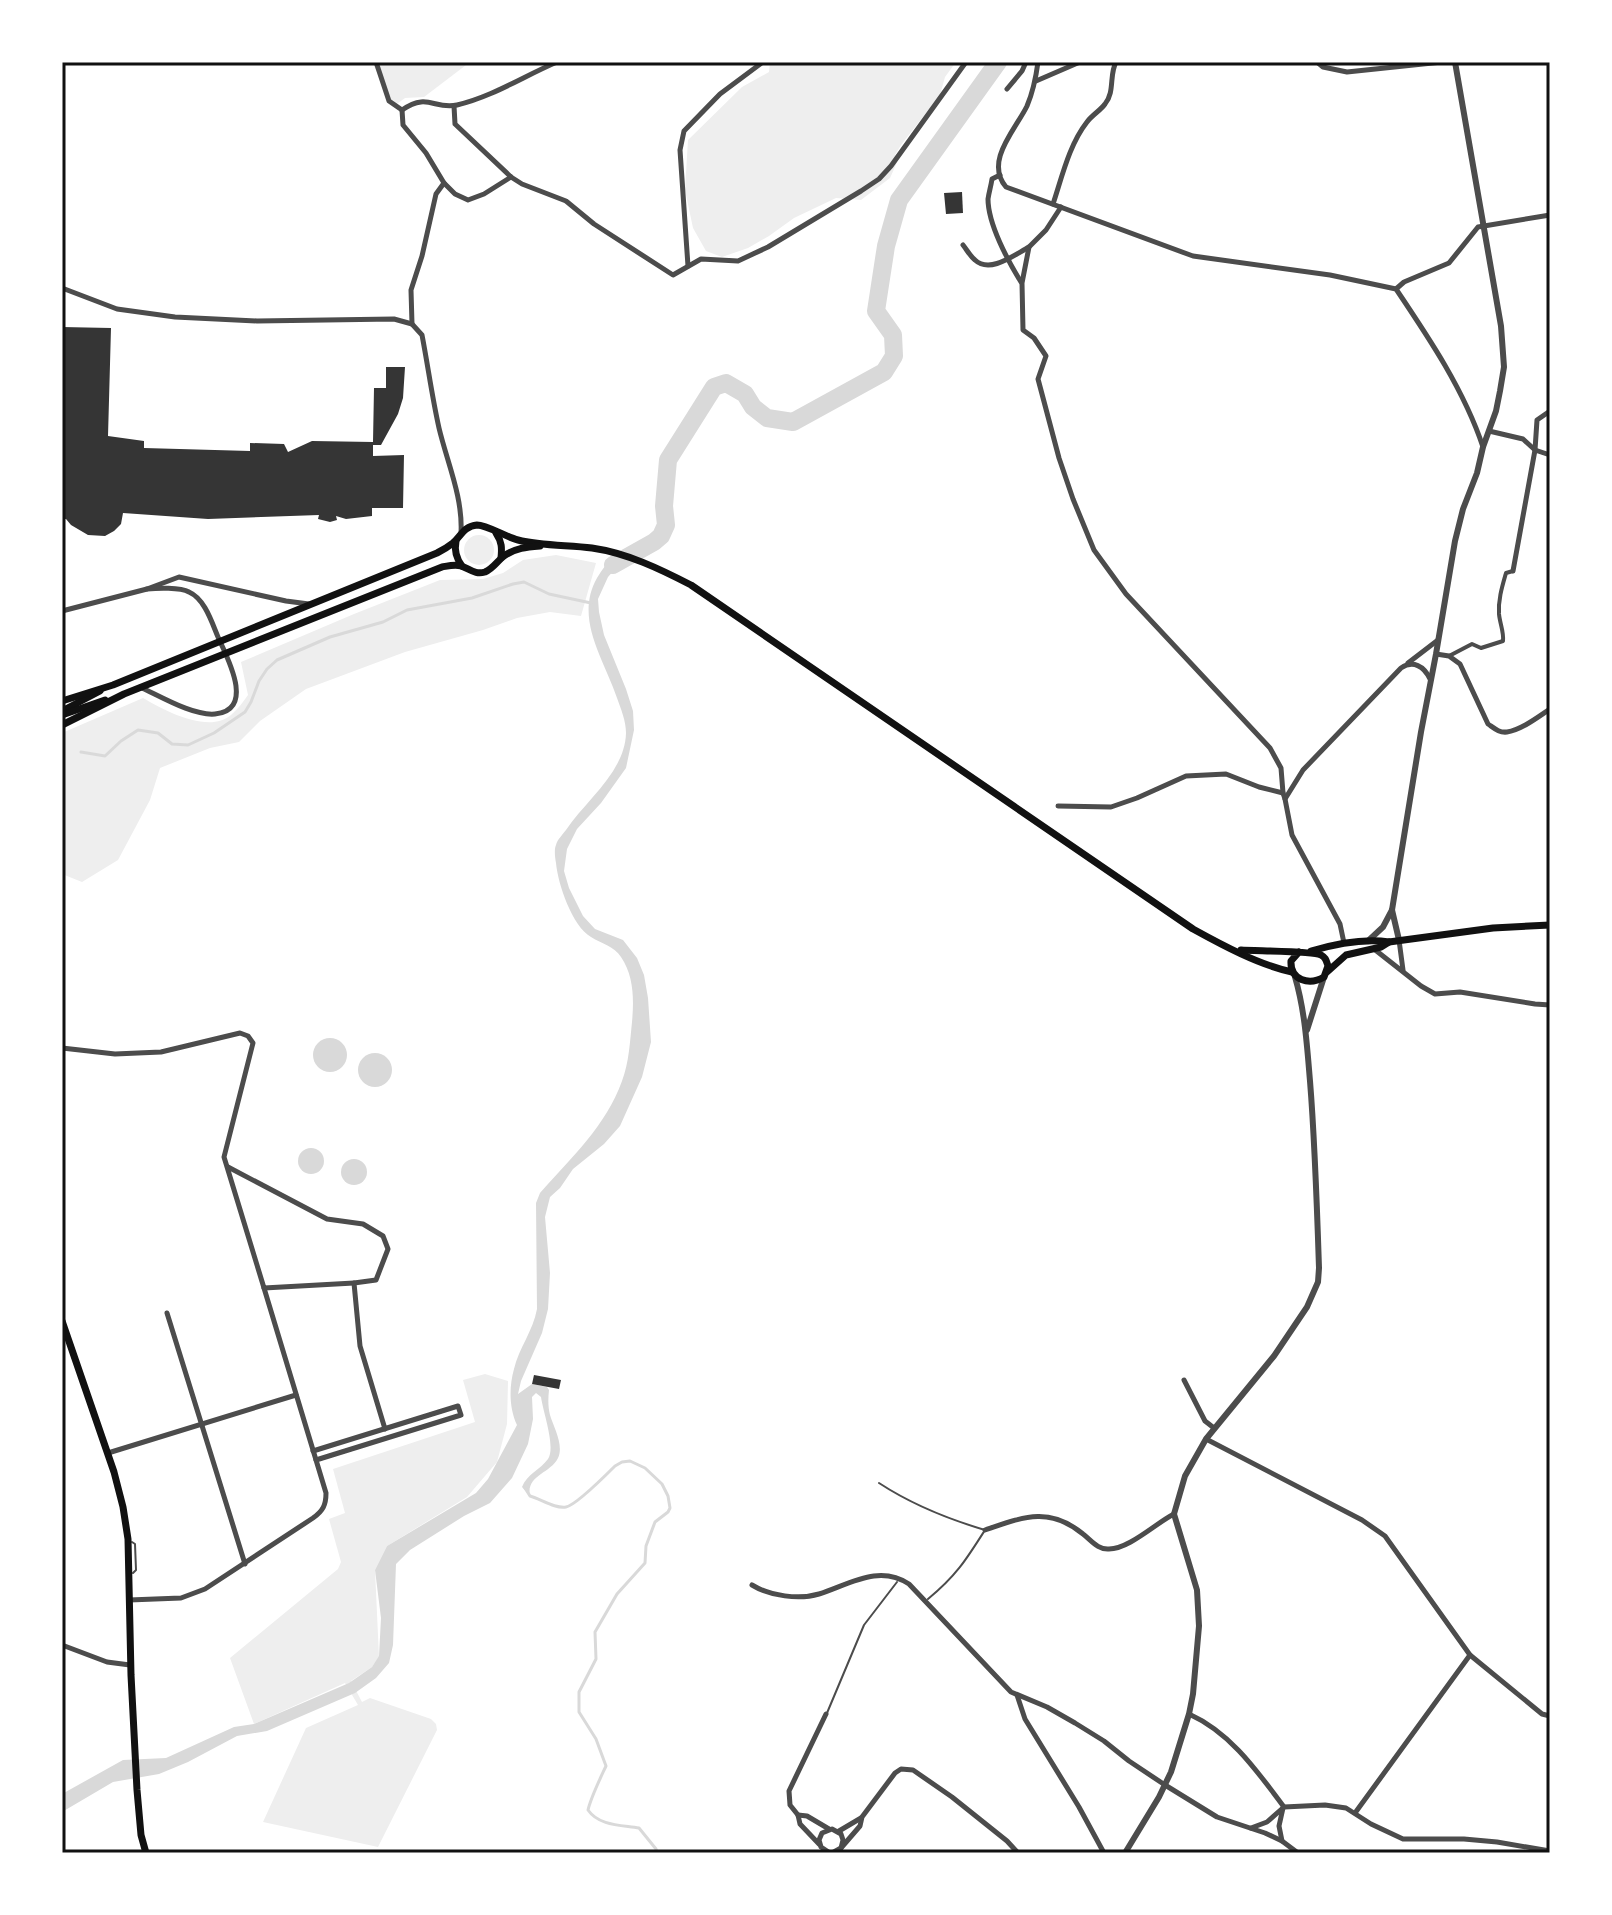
<svg xmlns="http://www.w3.org/2000/svg" width="1612" height="1915" font-family="'PT Sans',sans-serif">
<style>
.green{fill:#eee}
.water{fill:#d9d9d9}
.lines{fill:none;stroke-linecap:round;stroke-linejoin:round}
.stream{stroke:#d9d9d9;stroke-width:3}
.river{stroke:#d9d9d9;stroke-width:18}
.building{fill:#353535}
.service{stroke:#4c4c4c;stroke-width:2}
.pedestrian{stroke:#4c4c4c;stroke-width:4}
.minor{stroke:#4c4c4c;stroke-width:5}
.tertiary{stroke:#4c4c4c;stroke-width:6}
.secondary{stroke:#111;stroke-width:7}
.primary{stroke:#111;stroke-width:7}
.neatline{fill:none;stroke:#111;stroke-width:3}
</style>
<rect width="100%" height="100%" fill="#fff"/>
<g class="green">
<path d="M372,62H470L424,97L405,98L394,106Z"/>
<path d="M770,62H956L945,77L940,95L901,145L895,155L898,160L890,178L861,200L836,198L794,218L769,236L748,248L722,257L706,251L693,228L685,190L688,140L742,87L769,72Z"/>
<circle cx="479" cy="550" r="15"/>
<path d="M556,555L596,563L581,616L550,612L517,618L483,630L405,652L306,689L260,721L239,742L210,748L160,768L150,800L118,860L82,882L62,874V733L143,698C165,711 209,734 231,715C238,709 243,702 248,695L241,662L354,614L440,580L483,579L503,573L523,560Z"/>
<path d="M485,1374L508,1381L507,1424L497,1462L467,1497L387,1546L375,1570L379,1657L372,1667L351,1681L362,1702L370,1698L431,1719L436,1724L437,1730L378,1847L263,1822L306,1728L358,1705L345,1683L254,1724L230,1658L338,1569L341,1562L329,1519L345,1513L333,1469L475,1422L463,1380Z"/>
</g>
<g class="water">
<path d="M615,554L632,559L616,568L608,577L598,599L599,612L604,635L626,689L633,711L634,730L626,768L601,803L577,829L567,849L564,871L569,888L583,916L595,929L623,940L637,958L644,975L648,998L651,1042L642,1077L620,1126L604,1144L573,1169L560,1188L550,1197L545,1217L550,1273L548,1309L542,1333L521,1381L518,1394L532,1384L547,1387L549,1390C548,1399 548,1407 550,1415C554,1428 564,1445 558,1458C550,1474 526,1475 530,1496L522,1487C527,1474 540,1470 548,1459C556,1447 543,1412 541,1397L536,1393L532,1397L533,1419L528,1444L512,1478L490,1503L464,1516L410,1550L396,1564L393,1645L389,1663L376,1678L355,1693L267,1731L237,1736L188,1762L159,1774L113,1782L62,1812V1794L123,1760L166,1758L234,1727L254,1724L349,1683L372,1667L379,1656L381,1618L375,1570L387,1546L476,1493L488,1479L517,1425C509,1408 509,1387 514,1369C519,1348 533,1331 537,1309L536,1203L540,1193C571,1158 606,1126 622,1081C629,1063 630,1041 632,1022C634,1000 634,976 621,957C614,946 602,944 591,937C572,926 558,884 556,863C555,858 554,849 556,845C557,840 563,834 566,830C586,800 625,772 626,733C626,721 621,709 617,698C604,659 574,619 597,578C602,569 609,561 615,554Z"/>
<circle cx="330" cy="1055" r="17"/>
<circle cx="375" cy="1070" r="17"/>
<circle cx="311" cy="1161" r="13"/>
<circle cx="354" cy="1172" r="13"/>
</g>
<g class="lines">
<g class="stream">
<path d="M81,752L105,756L121,741L138,730L158,733L172,744L188,745L214,733L245,712L251,702L259,681L267,669L277,660L330,637L383,622L407,610L472,598L513,584L524,582L549,594L591,603"/>
<path d="M525,1488L530,1496C541,1499 555,1509 566,1507C576,1505 607,1474 615,1466L622,1462L630,1461L645,1468L662,1484L668,1496L670,1508L668,1512L655,1522L646,1546L645,1563L617,1594L595,1632L596,1659L579,1692V1712L596,1739L606,1766C600,1779 591,1797 588,1810C599,1826 621,1825 639,1828L656,1849L657,1853"/>
</g>
<path class="river" d="M613,565L654,542L661,536L666,525L664,506L668,460L714,387L726,383L745,394L753,407L767,418L793,422L884,372L894,356L893,335L876,311L886,246L899,200L998,62"/>
</g>
<g class="building">
<path d="M962,192L963,213L946,214L944,193Z"/>
<path d="M62,327L111,328L108,436L144,441V448L250,451V443L284,444L288,452L312,441L373,442L374,388H386V367H405L403,398L398,414L381,445H373V456L404,455L403,508H372V516L346,519L336,516L337,520L330,522L318,519L319,515L208,519L123,513L121,524L114,531L105,536L88,535L71,525L66,519H62Z"/>
<path d="M534,1375L561,1380L559,1389L532,1384Z"/>
</g>
<g class="lines">
<g class="service">
<path d="M879,1483C911,1504 948,1519 985,1530C966,1560 956,1576 928,1599"/>
<path d="M132,1542L135,1544L136,1570L133,1573"/>
<path d="M827,1713L864,1625L897,1582"/>
</g>
<path class="pedestrian" d="M1449,656L1472,644L1481,648L1503,641C1504,632 1500,624 1499,614C1498,600 1502,587 1506,573L1513,571"/>
<g class="minor">
<path d="M376,62L389,101L402,110"/>
<path d="M1038,62C1036,77 1033,92 1027,106C1016,129 984,161 1006,187L1193,256L1330,275L1396,289C1429,338 1464,390 1483,447"/>
<path d="M1317,62L1323,67L1347,72L1442,62"/>
<path d="M1036,81L1080,62"/>
<path d="M1007,89L1022,71L1026,62"/>
<path d="M454,106L455,124L511,177L522,184L566,201L594,224L673,275L701,259L738,261L768,247L861,191L879,179L891,166L966,62"/>
<path d="M402,110C428,92 434,110 457,105C492,97 524,76 557,62"/>
<path d="M402,110L403,125L426,153L444,183L455,194L468,200L484,194L511,177"/>
<path d="M1000,175L992,179C991,186 989,192 988,199C988,224 1008,261 1021,282"/>
<path d="M444,183L436,194L422,256L411,290L412,324L422,335C428,366 432,397 439,428C447,462 463,497 461,533"/>
<path d="M1053,204C1062,177 1069,145 1087,122C1092,115 1101,110 1105,104C1115,92 1109,75 1116,62"/>
<path d="M1061,207L1046,230L1029,247L1022,283L1023,330L1034,338L1046,356L1038,379L1059,458L1073,499L1094,550L1126,594L1270,748L1281,768L1283,793L1285,799"/>
<path d="M963,245C967,250 970,256 975,260C990,274 1014,255 1029,247"/>
<path d="M688,266L680,150L684,131L720,94L763,62"/>
<path d="M62,288L117,309L175,317L257,321L394,319L412,324"/>
<path d="M1396,289L1404,282L1449,263L1478,227L1550,215"/>
<path d="M1489,431L1523,439L1535,450L1550,455"/>
<path d="M1513,571L1535,450L1537,420L1550,411"/>
<path d="M62,611L147,589L179,577L286,601L309,604"/>
<path d="M1436,654L1449,656L1460,664L1488,724C1494,728 1499,733 1507,732C1521,730 1538,717 1550,709"/>
<path d="M1408,663L1438,640"/>
<path d="M140,687C160,696 193,716 215,714C256,710 227,657 218,637C212,623 205,599 189,592C180,587 157,588 147,589"/>
<path d="M1058,806L1111,807L1137,798L1186,776L1226,774L1259,787L1283,793"/>
<path d="M1399,940L1403,970"/>
<path d="M1344,943L1340,924L1292,835L1285,799L1303,770L1401,668C1413,660 1424,666 1430,679"/>
<path d="M1374,949L1421,986L1435,994L1460,992L1535,1004L1550,1005"/>
<path d="M62,1048L115,1054L161,1052L240,1033L248,1036L253,1043L224,1157L264,1288L354,1283"/>
<path d="M228,1167L327,1219L363,1224L383,1236L388,1249L376,1280L354,1283L360,1346L385,1429"/>
<path d="M167,1313L245,1564"/>
<path d="M1184,1380L1205,1421L1214,1428"/>
<path d="M1206,1439L1362,1520L1385,1536L1470,1655L1542,1714L1550,1716"/>
<path d="M313,1451L458,1406L461,1415L316,1460"/>
<path d="M108,1453L296,1395"/>
<path d="M985,1530C1023,1517 1049,1506 1083,1534C1091,1540 1098,1550 1109,1549C1129,1549 1156,1523 1174,1514"/>
<path d="M752,1585C770,1596 799,1600 819,1594C850,1584 879,1564 909,1584L1011,1692L1047,1707L1075,1723L1104,1741L1129,1761L1165,1785L1217,1817L1265,1833L1282,1841L1298,1853"/>
<path d="M129,1600L181,1598L205,1589L313,1518C323,1511 326,1505 326,1493L264,1288"/>
<path d="M62,1645L107,1662L130,1665"/>
<path d="M1017,1695L1025,1719L1079,1807L1104,1853"/>
<path d="M1189,1714C1231,1733 1257,1771 1284,1807L1325,1805L1346,1808L1371,1824L1403,1839H1464L1497,1842L1550,1851"/>
<path d="M1355,1813L1470,1655"/>
<path d="M798,1815L807,1816L829,1829"/>
<path d="M1251,1828L1267,1822L1284,1807"/>
<path d="M839,1831L861,1818"/>
<path d="M1282,1841L1279,1826L1283,1808"/>
<path d="M819,1844L800,1824L798,1815L790,1805L789,1791L826,1714"/>
<path d="M841,1848L860,1826L862,1817L895,1773L901,1769L913,1770L952,1797L1007,1841L1018,1853"/>
<path d="M830,1853L821,1847L819,1840L822,1833L832,1829L841,1834L843,1840L841,1848L832,1853"/>
</g>
<g class="tertiary">
<path d="M1392,910L1399,940"/>
<path d="M1368,941L1383,927L1392,910L1421,732L1436,654L1455,541L1463,509L1477,473L1483,447L1496,411L1500,391L1504,367L1501,326L1455,62"/>
<path d="M1307,1030L1324,977"/>
<path d="M1125,1853L1159,1797L1171,1772L1189,1714L1193,1694L1199,1626L1197,1590L1174,1514L1185,1476L1206,1439L1274,1356L1307,1307L1318,1282L1319,1268C1317,1206 1315,1143 1310,1081C1307,1046 1305,1011 1295,977"/>
</g>
<g class="secondary">
<path d="M62,711L100,691"/>
<path d="M62,715L105,700"/>
</g>
<g class="primary">
<path d="M496,533C502,542 502,548 501,558"/>
<path d="M456,541C454,551 456,558 462,566"/>
<path d="M62,701L113,685L437,553C443,550 448,547 453,543C461,536 464,526 477,525C487,525 506,537 518,540C541,546 568,545 592,548C627,553 660,569 691,585L1193,929C1222,945 1259,965 1292,972"/>
<path d="M62,725L124,694L442,567C448,566 455,564 461,566C470,569 475,575 485,572C494,568 497,561 504,556C515,548 527,547 540,546"/>
<path d="M1241,950C1254,951 1315,951 1321,955C1326,958 1326,960 1328,966L1324,977C1309,986 1290,980 1291,961L1299,952"/>
<path d="M1311,951C1335,944 1364,938 1389,942L1493,928L1550,925"/>
<path d="M1327,972L1346,955L1381,947L1389,942"/>
<path d="M62,1321L114,1472L123,1507L128,1539L131,1675L137,1790L141,1835L146,1853"/>
</g>
</g>
<rect width="1612" height="1915" fill="none" stroke="#ffffff" stroke-width="128"/>
<rect x="64" y="64" width="1484" height="1787" class="neatline"/>
</svg>
